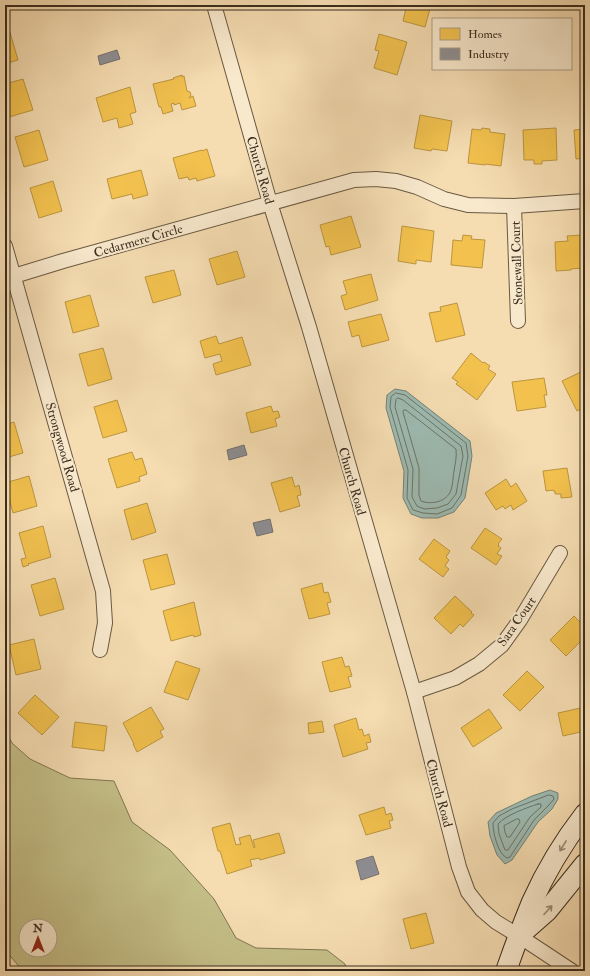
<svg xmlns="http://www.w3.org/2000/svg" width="590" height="976" font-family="'IM FELL Double Pica',serif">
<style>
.green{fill:#c4be87;stroke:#807652;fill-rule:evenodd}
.water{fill:#9dbab1;stroke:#768276}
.homes{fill:#f2c14e;stroke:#bb953f}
.industry{fill:#8d8d92;stroke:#74706f}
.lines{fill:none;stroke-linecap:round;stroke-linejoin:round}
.shore{stroke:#6c7467;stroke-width:1}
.minor-casing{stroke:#6a5942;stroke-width:16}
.secondary-casing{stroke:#3b2d1d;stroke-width:22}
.minor{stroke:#f8e8cc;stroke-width:14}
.secondary{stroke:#f8e8cc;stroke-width:20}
.oneway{stroke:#9a8a74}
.labels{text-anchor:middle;stroke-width:4;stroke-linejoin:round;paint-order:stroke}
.street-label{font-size:13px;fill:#3b2d1d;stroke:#f8e8cc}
</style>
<rect width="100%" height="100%" fill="#f5dcb1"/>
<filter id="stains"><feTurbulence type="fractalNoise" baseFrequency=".005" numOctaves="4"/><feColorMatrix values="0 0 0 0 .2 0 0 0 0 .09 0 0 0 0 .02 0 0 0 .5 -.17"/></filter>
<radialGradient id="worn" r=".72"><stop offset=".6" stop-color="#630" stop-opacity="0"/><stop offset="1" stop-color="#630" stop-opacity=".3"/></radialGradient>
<path class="green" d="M5,730L12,743L30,759L70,778L114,781L132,822L170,850L214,899L236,938L256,948L327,950L345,964L347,971H23L5,950ZM26,926H50V950H26Z"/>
<g class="water">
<path d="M395,389L406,391L470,441L472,456L465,498L454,512L438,518H422L411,514L403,498L404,471L386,408L387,395Z"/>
<path d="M550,790L558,793V799L552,809L538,822L512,860L505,864L497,855L490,836L488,822L496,813L532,796Z"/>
</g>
<g class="homes">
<path d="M406,5H431L425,27L403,21L406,8H405Z"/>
<path d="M9,29L18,60L5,64V30Z"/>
<path d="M379,34L407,42L397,75L374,68L379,51L375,50Z"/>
<path d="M182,75V77L184,76L187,91L190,92L191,95L189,98L193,96L196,106L182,110L180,103L174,105V103L171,104L173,111L163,114L161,107H159L153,84L174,79L173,78Z"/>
<path d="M23,79L33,110L9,117L5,104V84Z"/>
<path d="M130,87L136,112L130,114L133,124L119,128L117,118L103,122L96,98Z"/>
<path d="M420,115L452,121L447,151L432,149L431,151L414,148Z"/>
<path d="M482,128L490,129V132L505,134L501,166L485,164V165L468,163L472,129L481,130Z"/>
<path d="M556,128L557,160L542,161V164H534V160H524L523,130Z"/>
<path d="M585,129V158L576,159L574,130Z"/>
<path d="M39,130L48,160L24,167L15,137Z"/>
<path d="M207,149L215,176L197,181L196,178L189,180L188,177L179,179L173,158L202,150V151Z"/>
<path d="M141,170L148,195L133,199L132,194L112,199L107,179Z"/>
<path d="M53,181L62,211L39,218L30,188Z"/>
<path d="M351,216L361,247L331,255L329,246L326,247L320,225Z"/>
<path d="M402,226L434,231L431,262L416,260V264L398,261Z"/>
<path d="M463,235L472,236L471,239L485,240L482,268L451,265L453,240L462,241Z"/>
<path d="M582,235L583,268L571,269V270L556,271L555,242L568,241L567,236Z"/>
<path d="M237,251L245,277L217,285L209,259Z"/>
<path d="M174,270L181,295L153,303L145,277Z"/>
<path d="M371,274L378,300L345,310L341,296L347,294L343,281Z"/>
<path d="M90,295L99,326L73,333L65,302Z"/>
<path d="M457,303L465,335L436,342L429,313L441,311L440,307Z"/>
<path d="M585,306V328H580L581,321H583Z"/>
<path d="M381,314L389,340L362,347L359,335L352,337L348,322Z"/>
<path d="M216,336L219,344L242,337L251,365L216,375L213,364L222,361L220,354L205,358L200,341Z"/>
<path d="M103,348L112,379L88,386L79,354Z"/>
<path d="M471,353L483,363L484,362L490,366L488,369L496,374L477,400L456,384L458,382L452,378Z"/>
<path d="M585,370V407L577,411L562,381Z"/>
<path d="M544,378L547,395H544L546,407L517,411L512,382Z"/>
<path d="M117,400L127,431L103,438L94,407Z"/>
<path d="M271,406L273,412L278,411L280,417L275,419L277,426L251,433L246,413Z"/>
<path d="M14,422L23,453L5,458V425Z"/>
<path d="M132,452L135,460L142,458L147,474L139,477L140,481L117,488L108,459Z"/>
<path d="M567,468L572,497L561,498V494H555V491H553V490L546,491L543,471Z"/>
<path d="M29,476L37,506L13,513L5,483Z"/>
<path d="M292,477L295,487L299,485L301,495L297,496L300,506L280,512L271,483Z"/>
<path d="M506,479L511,487L516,483L527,501L513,510L511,505L505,509L503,506L496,510L485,493Z"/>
<path d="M147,503L156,532L132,540L124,510Z"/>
<path d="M43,526L51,557L28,564L29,565L23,567L21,559L26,558L19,533Z"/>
<path d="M485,528L502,539L498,544L499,545L498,546L501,548L497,554L502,556L496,565L471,548Z"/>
<path d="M434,539L450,551L446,557L449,560L445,566L449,569L443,577L419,559Z"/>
<path d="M167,554L175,584L151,590L143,560Z"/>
<path d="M55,578L64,609L40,616L31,585Z"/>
<path d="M322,583L324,593L328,592L331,602L327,603L330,614L309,619L301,589Z"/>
<path d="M455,596L472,612L471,613L474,615L463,627L460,624L451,634L434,618Z"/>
<path d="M194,602L201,635L194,637L193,635L171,641L163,611Z"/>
<path d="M574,616L582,624L584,622L585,623V637L566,656L550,640Z"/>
<path d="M34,639L41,669L16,675L9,645Z"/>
<path d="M342,657L345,667L349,666L352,676L348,677L351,687L330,692L322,662Z"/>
<path d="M176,661L200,669L188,700L164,692Z"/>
<path d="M527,671L544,687L520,711L503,695Z"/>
<path d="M35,695L59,717L42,735L18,713Z"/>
<path d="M151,707L164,729L160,731L163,737L137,752L133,744H134L123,723Z"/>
<path d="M585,707V731L563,736L558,713Z"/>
<path d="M489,709L502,728L473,747L461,728Z"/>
<path d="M356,718L359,730L362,729L364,736L369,734L371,742L366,743L368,749L343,757L334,725Z"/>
<path d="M322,721L324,732L309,734L308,723Z"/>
<path d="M75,722L107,726L104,751L72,747Z"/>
<path d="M384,807L386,815L391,813L393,820L389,821L391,828L366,835L359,815Z"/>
<path d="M230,823L236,845L240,844L241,845L239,838L250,835L254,848L255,847L253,840L279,833L285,853L260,860L259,858L250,860L252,866L227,874L220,851H218L212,828Z"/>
<path d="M426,913L434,943L411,949L403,919Z"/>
</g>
<g class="industry">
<path d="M117,50L120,59L100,65L98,56Z"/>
<path d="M244,445L247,455L229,460L227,450Z"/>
<path d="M270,519L273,532L257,536L253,523Z"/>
<path d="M373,856L379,874L361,880L356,861Z"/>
</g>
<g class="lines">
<g class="shore">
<path d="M396,393L405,395L466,443L468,456L461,495L452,508L437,514L423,513L413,510L407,498L408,470L390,407L391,397Z"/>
<path d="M398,398L403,400L461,446L463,456L456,494L448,504L437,508L424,509L417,506L412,497L413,469L395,407L396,400Z"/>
<path d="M404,410H406L456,449C457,457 455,464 454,471C453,477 453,484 451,490C447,502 431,505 421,501L419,495V468L403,412Z"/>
<path d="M549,795L553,796L554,799L548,806L534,820L510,857L507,858C498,854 493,833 493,823L499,816L512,809Z"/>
<path d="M538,804H541V807L530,817L508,850H505L499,834L498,824C506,815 526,808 538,804Z"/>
<path d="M517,819H519L520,822L510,837H507L505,832L504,826Z"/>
</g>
<defs>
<g id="minor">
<path d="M214,5L270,203L309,327L414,692L459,867L468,892L482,910L496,922L519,936L572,971"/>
<path d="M514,206L518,321"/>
<path d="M5,246L103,591L105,623L100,650"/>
<path d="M5,276H14L63,261L354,180L376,179L396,181L417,187L444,199L468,205L514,206L585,201"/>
<path d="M414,692L455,678L479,664L502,645L520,620L560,553"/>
</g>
<g id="secondary">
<path d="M522,933L547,911L585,864"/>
<path d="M506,971C514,948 523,924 532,902C546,871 564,841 585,814"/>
</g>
</defs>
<use href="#minor" class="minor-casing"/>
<use href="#secondary" class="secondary-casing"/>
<use href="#minor" class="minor"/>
<use href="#secondary" class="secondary"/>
</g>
<defs><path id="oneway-shaft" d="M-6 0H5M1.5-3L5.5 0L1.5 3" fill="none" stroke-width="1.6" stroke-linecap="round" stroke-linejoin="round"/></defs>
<g class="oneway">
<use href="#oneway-shaft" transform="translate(563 846) rotate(122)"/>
<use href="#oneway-shaft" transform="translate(548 910) rotate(-48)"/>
</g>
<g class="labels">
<g class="street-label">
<text transform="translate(261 170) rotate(74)" y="5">Church Road</text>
<text transform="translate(138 240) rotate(-16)" y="5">Cedarmere Circle</text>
<text transform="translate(516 263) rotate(-92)" y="5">Stonewall Court</text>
<text transform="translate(63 447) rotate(74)" y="5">Strongwood Road</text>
<text transform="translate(353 481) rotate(74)" y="5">Church Road</text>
<text transform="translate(516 621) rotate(-55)" y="5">Sara Court</text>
<text transform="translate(440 793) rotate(75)" y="5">Church Road</text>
</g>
</g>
<rect width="590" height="976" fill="none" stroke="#f5dcb1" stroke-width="20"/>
<rect x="6" y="6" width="578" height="964" fill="none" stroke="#3b2d1d" stroke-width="2"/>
<rect x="10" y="10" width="570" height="956" fill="none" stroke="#3b2d1d"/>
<rect x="432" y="18" width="140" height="52" fill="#f8e8cc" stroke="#ac9d86"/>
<rect x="440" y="28" width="20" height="12" fill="#f2c14e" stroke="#ac9d86"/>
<text x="468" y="38" font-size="12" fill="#3b2d1d">Homes</text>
<rect x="440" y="48" width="20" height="12" fill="#8d8d92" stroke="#ac9d86"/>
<text x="468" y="58" font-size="12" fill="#3b2d1d">Industry</text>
<g transform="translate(38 938)"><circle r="19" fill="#f8e8cc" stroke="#ac9d86"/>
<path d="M0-3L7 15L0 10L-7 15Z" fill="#8f2418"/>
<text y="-6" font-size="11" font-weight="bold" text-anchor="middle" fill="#3b2d1d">N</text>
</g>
<rect width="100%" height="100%" filter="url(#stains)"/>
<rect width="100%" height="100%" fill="url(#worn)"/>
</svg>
